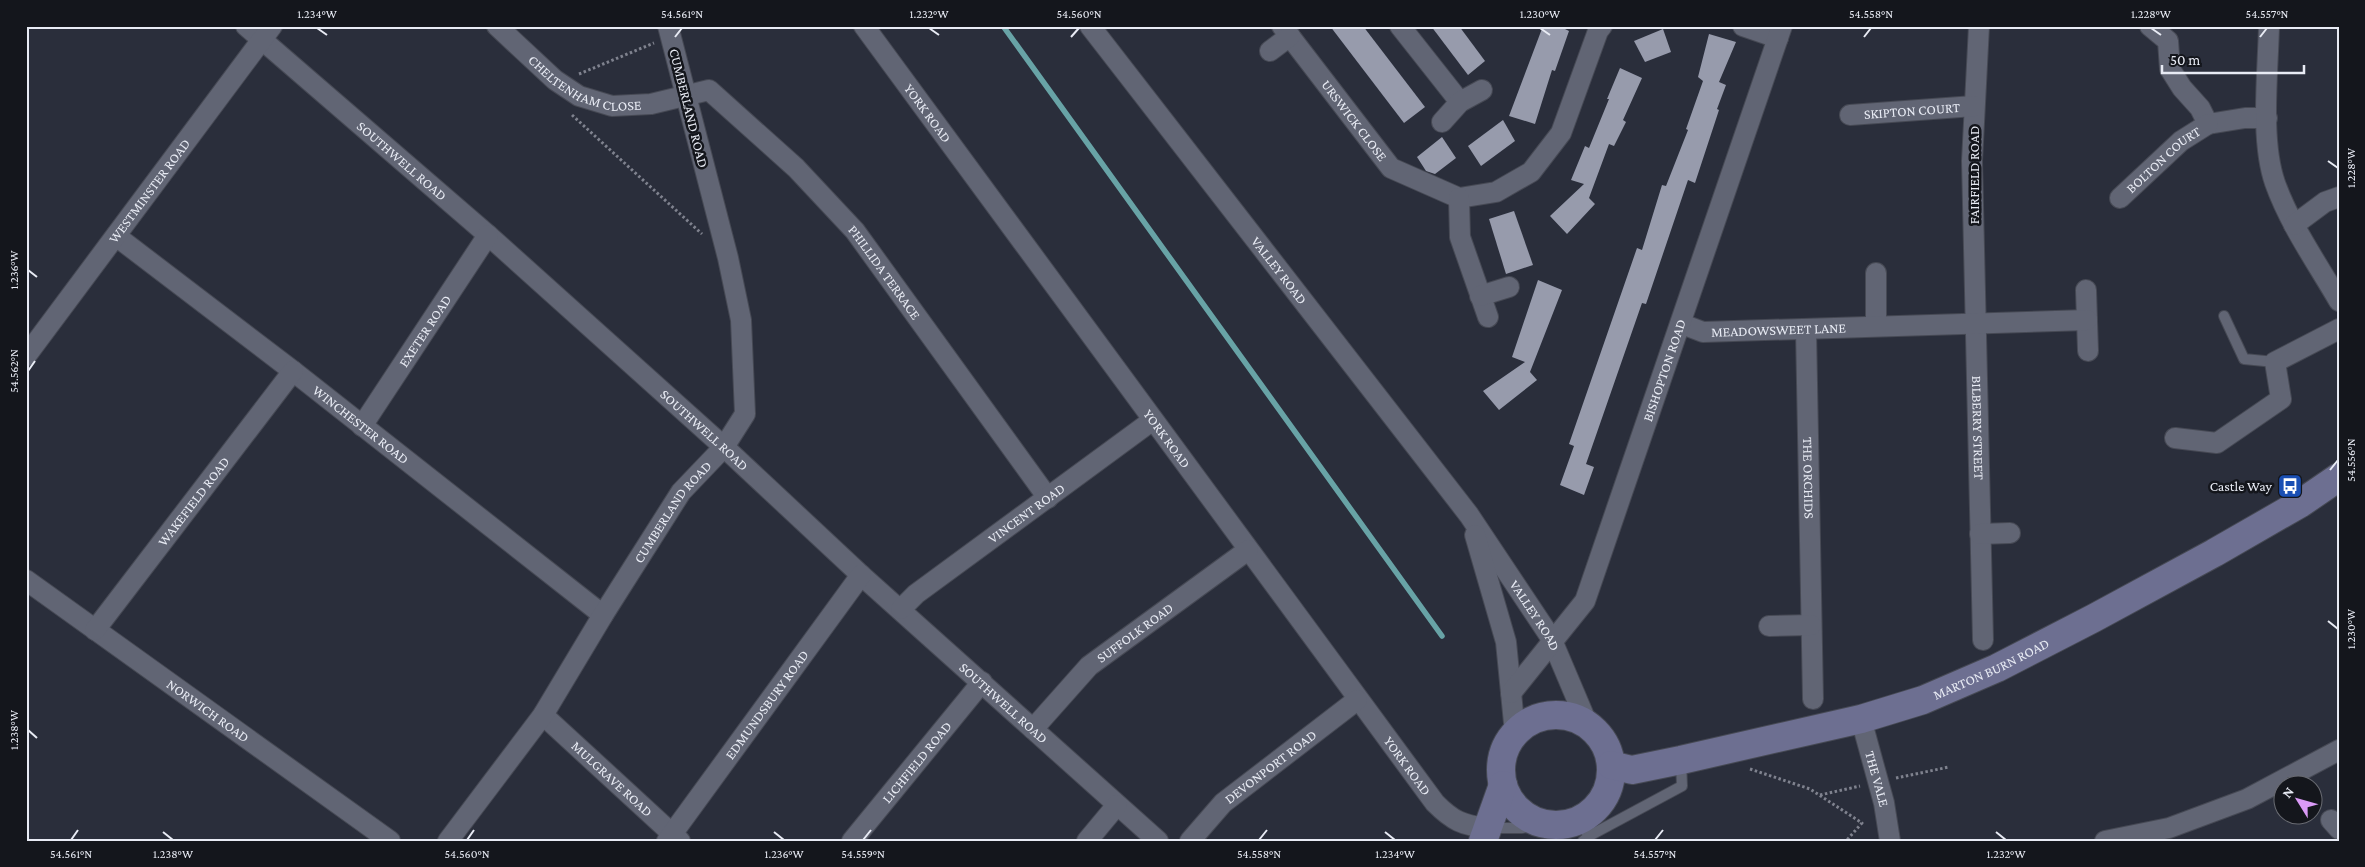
<svg xmlns="http://www.w3.org/2000/svg" width="2365" height="867" font-family="'Crimson Pro',serif">
<style>
.lines{fill:none;stroke-linecap:round;stroke-linejoin:round}
.stream{stroke:#68a3a6;stroke-width:5.5}
.building{fill:#979bac}
.lane-casing{stroke:#464954;stroke-width:12}
.street-casing{stroke:#464954;stroke-width:22}
.secondary-casing{stroke:#464954;stroke-width:30}
.path{stroke:#7f828e;stroke-width:3;stroke-dasharray:2.5 2.5;stroke-linecap:butt}
.lane{stroke:#616574;stroke-width:10}
.street{stroke:#616574;stroke-width:20}
.secondary{stroke:#6d6f91;stroke-width:28}
.ticks{fill:none;stroke:#e8ebf4;stroke-width:2}
.labels{text-anchor:middle;stroke-width:5;stroke-linejoin:round;paint-order:stroke}
.street-label{font-size:14px;fill:#e8ebf4;stroke:#14161c}
.poi-label{font-size:14px;fill:#e8ebf4;stroke:#14161c;text-anchor:end}
.neatline{fill:none;stroke:#e8ebf4;stroke-width:2}
.ticks-label{font-size:12px;text-anchor:middle;fill:#e8ebf4}
</style>
<rect width="100%" height="100%" fill="#2a2e3b"/>
<g class="lines">
<path class="stream" d="M1003,26L1442,636"/>
</g>
<g class="building">
<path d="M1330,26H1363L1425,107L1404,123Z"/>
<path d="M1431,26H1459L1485,61L1468,75Z"/>
<path d="M1543,26H1559L1569,31L1555,71L1552,70L1535,124L1509,116Z"/>
<path d="M1663,29L1671,52L1645,62L1634,41Z"/>
<path d="M1709,34L1736,42L1719,82L1726,85L1717,109L1719,110L1695,183L1688,180L1646,304L1642,303L1586,464L1594,467L1584,495L1560,485L1574,446L1569,444L1637,248L1642,250L1662,185L1666,186L1688,130L1686,129L1703,81L1698,77Z"/>
<path d="M1620,68L1642,78L1623,120L1626,122L1614,146L1609,144L1589,198L1595,204L1567,234L1550,216L1584,184L1571,180L1585,146L1589,148L1609,99H1607Z"/>
<path d="M1503,120L1515,141L1481,166L1468,146Z"/>
<path d="M1442,137L1456,158L1435,174L1426,171L1417,157Z"/>
<path d="M1514,211L1533,265L1506,274L1489,219Z"/>
<path d="M1538,280L1562,290L1530,372L1537,380L1499,410L1483,391L1525,362L1512,357Z"/>
</g>
<g class="lines">
<defs>
<g id="lane">
<path d="M2224,316L2244,359L2275,362"/>
<path d="M1578,820L1589,836L1583,841"/>
<path d="M1490,828H1522L1544,823"/>
<path d="M1589,836L1682,786L1681,761"/>
</g>
<g id="street">
<path id="s1" d="M246,26L488,235L724,447L861,575L1158,841"/>
<path id="s2" d="M497,26L555,80L579,96L612,106L651,104L709,90L796,168L855,231L1048,498"/>
<path id="s3" d="M864,26L1435,803C1453,821 1462,825 1487,828"/>
<path id="s4" d="M1090,26L1469,515L1551,638L1587,723"/>
<path id="s5" d="M1282,26L1391,168L1459,198L1496,192L1531,172L1561,133L1598,31L1602,26"/>
<path d="M1400,26L1460,102"/>
<path d="M1743,26L1778,38"/>
<path id="s6" d="M1979,26L1972,161L1983,640"/>
<path d="M2150,26L2168,41L2170,69L2182,88L2200,108L2208,124L2245,118H2267"/>
<path d="M2269,26C2268,72 2260,140 2275,183C2290,225 2317,263 2339,301"/>
<path d="M1270,51L1290,36"/>
<path id="s7" d="M1850,115L1974,106"/>
<path d="M1442,122L1460,102L1482,90"/>
<path d="M1459,198L1460,237L1488,317"/>
<path id="s8" d="M2120,198L2181,141L2208,124"/>
<path d="M2294,225L2325,202L2339,197"/>
<path id="s9" d="M116,236L293,371L603,615"/>
<path d="M1876,273V326"/>
<path d="M2086,290L2088,351"/>
<path d="M1480,296L1509,287"/>
<path id="s10" d="M1682,324L1703,332L2087,320"/>
<path id="s11" d="M1806,330L1813,699"/>
<path id="s12" d="M26,356L272,26"/>
<path id="s13" d="M362,426L488,235"/>
<path d="M2175,438L2217,443L2281,399L2275,362L2339,329"/>
<path d="M1980,534L2010,533"/>
<path d="M1475,535L1506,642L1515,733"/>
<path id="s14" d="M26,580L390,841"/>
<path id="s15" d="M901,609L916,594L1153,420"/>
<path d="M1769,626L1811,625"/>
<path id="s16" d="M95,630L293,371"/>
<path id="s17" d="M1511,693L1585,601L1782,26"/>
<path id="s18" d="M543,715L680,841"/>
<path id="s19" d="M1861,719L1884,803L1890,841"/>
<path id="s20" d="M1033,729L1089,666L1248,550"/>
<path d="M2331,820L2339,829"/>
<path id="s21" d="M448,841L543,715L603,615L681,492L724,447L745,414L741,320L728,258L668,26"/>
<path id="s22" d="M667,841L861,575"/>
<path id="s23" d="M852,841L982,682"/>
<path d="M1087,841L1117,805"/>
<path id="s24" d="M1190,841L1223,803L1357,700"/>
<path d="M2105,841L2169,828L2247,799L2339,750"/>
</g>
<g id="secondary">
<circle cx="1556" cy="770" r="55"/>
<path id="s25" d="M1611,765L1632,770L1681,760L1861,719L1923,700L1997,668L2094,618L2214,553L2301,503L2339,477"/>
<path d="M1483,841L1503,785"/>
</g>
</defs>
<use href="#lane" class="lane-casing"/>
<use href="#street" class="street-casing"/>
<use href="#secondary" class="secondary-casing"/>
<g class="path">
<path d="M579,74L654,43"/>
<path d="M572,115L702,234"/>
<path d="M1750,769L1810,789L1862,823L1846,841"/>
<path d="M1896,778L1949,767"/>
<path d="M1820,795L1860,786"/>
</g>
<use href="#lane" class="lane"/>
<use href="#street" class="street"/>
<use href="#secondary" class="secondary"/>
</g>
<path class="ticks" d="M317,28L327,35M929,28L939,35M1540,28L1550,35M2151,28L2161,35M675,37L682,28M1071,37L1079,28M1864,37L1871,28M2260,37L2267,28M2328,161L2338,168M28,270L37,277M28,371L35,361M2330,470L2338,460M2328,621L2338,629M28,730L37,738M163,832L173,840M774,832L784,840M1385,832L1395,840M1996,832L2006,840M71,840L78,830M467,840L474,830M863,840L871,830M1259,840L1267,830M1655,840L1663,830"/>
<defs>
<symbol id="bus-square" viewBox="-11 -11 22 22"><rect x="-9" y="-9" width="18" height="18" rx="4" fill="#1a4fb4" stroke="#14161c"/><path d="M-5-6H5V4H4V6H2V4H-2V6H-4V4H-5ZM-3.5-4V0h7V-4ZM-3.5 1.2v1.5H-2V1.2ZM2 1.2v1.5H3.5V1.2Z" fill="#fff"/></symbol>
</defs>
<g fill-rule="evenodd">
<use href="#bus-square" x="2276" y="472" width="28" height="28"/>
</g>
<g class="labels">
<g class="street-label">
<text dy="5" stroke="none"><textPath href="#s2" startOffset="109">CHELTENHAM CLOSE</textPath></text>
<text transform="translate(689 108) rotate(76)" y="5">CUMBERLAND ROAD</text>
<text dy="5" stroke="none"><textPath href="#s7" startOffset="62">SKIPTON COURT</textPath></text>
<text dy="5" stroke="none"><textPath href="#s3" startOffset="108">YORK ROAD</textPath></text>
<text dy="5" stroke="none"><textPath href="#s5" startOffset="119">URSWICK CLOSE</textPath></text>
<text dy="5" stroke="none"><textPath href="#s8" startOffset="58">BOLTON COURT</textPath></text>
<text dy="5" stroke="none"><textPath href="#s1" startOffset="206">SOUTHWELL ROAD</textPath></text>
<text transform="translate(1974 175) rotate(-90)" y="5">FAIRFIELD ROAD</text>
<text dy="5" stroke="none"><textPath href="#s12" startOffset="206">WESTMINSTER ROAD</textPath></text>
<text dy="5" stroke="none"><textPath href="#s4" startOffset="309">VALLEY ROAD</textPath></text>
<text dy="5" stroke="none"><textPath href="#s2" startOffset="495">PHILLIDA TERRACE</textPath></text>
<text dy="5" stroke="none"><textPath href="#s10" startOffset="98">MEADOWSWEET LANE</textPath></text>
<text dy="5" stroke="none"><textPath href="#s13" startOffset="114">EXETER ROAD</textPath></text>
<text dy="5" stroke="none"><textPath href="#s17" startOffset="362">BISHOPTON ROAD</textPath></text>
<text dy="5" stroke="none"><textPath href="#s9" startOffset="309">WINCHESTER ROAD</textPath></text>
<text dy="5" stroke="none"><textPath href="#s6" startOffset="402">BILBERRY STREET</textPath></text>
<text dy="5" stroke="none"><textPath href="#s1" startOffset="611">SOUTHWELL ROAD</textPath></text>
<text dy="5" stroke="none"><textPath href="#s3" startOffset="512">YORK ROAD</textPath></text>
<text dy="5" stroke="none"><textPath href="#s11" startOffset="148">THE ORCHIDS</textPath></text>
<text dy="5" stroke="none"><textPath href="#s16" startOffset="162">WAKEFIELD ROAD</textPath></text>
<text dy="5" stroke="none"><textPath href="#s21" startOffset="399">CUMBERLAND ROAD</textPath></text>
<text dy="5" stroke="none"><textPath href="#s15" startOffset="158">VINCENT ROAD</textPath></text>
<text dy="5" stroke="none"><textPath href="#s4" startOffset="739">VALLEY ROAD</textPath></text>
<text dy="5" stroke="none"><textPath href="#s20" startOffset="141">SUFFOLK ROAD</textPath></text>
<text dy="5" stroke="none"><textPath href="#s25" startOffset="396">MARTON BURN ROAD</textPath></text>
<text dy="5" stroke="none"><textPath href="#s1" startOffset="1016">SOUTHWELL ROAD</textPath></text>
<text dy="5" stroke="none"><textPath href="#s22" startOffset="169">EDMUNDSBURY ROAD</textPath></text>
<text dy="5" stroke="none"><textPath href="#s14" startOffset="224">NORWICH ROAD</textPath></text>
<text dy="5" stroke="none"><textPath href="#s23" startOffset="102">LICHFIELD ROAD</textPath></text>
<text dy="5" stroke="none"><textPath href="#s3" startOffset="918">YORK ROAD</textPath></text>
<text dy="5" stroke="none"><textPath href="#s24" startOffset="110">DEVONPORT ROAD</textPath></text>
<text dy="5" stroke="none"><textPath href="#s18" startOffset="94">MULGRAVE ROAD</textPath></text>
<text dy="5" stroke="none"><textPath href="#s19" startOffset="62">THE VALE</textPath></text>
</g>
<g class="poi-label">
<text x="2272" y="491">Castle Way</text>
</g>
</g>
<rect width="2365" height="867" fill="none" stroke="#14161c" stroke-width="55"/>
<g transform="translate(2298 800) rotate(307)"><circle r="24" fill="#14161c" stroke="#696b72"/>
<path d="M0-4L9 19L0 12L-9 19Z" fill="#da9af6"/>
<text y="-8" font-size="14" font-weight="bold" text-anchor="middle" fill="#e8ebf4">N</text>
</g>
<path d="M2162 65v8h142v-8" fill="none" stroke="#e8ebf4" stroke-width="2.5"/>
<text x="2170" y="65" font-size="15" fill="#e8ebf4" stroke="#14161c" stroke-width="4" paint-order="stroke">50 m</text>
<rect x="28" y="28" width="2310" height="812" class="neatline"/>
<g class="ticks-label">
<text x="317" y="18">1.234°W</text>
<text x="682" y="18">54.561°N</text>
<text x="929" y="18">1.232°W</text>
<text x="1079" y="18">54.560°N</text>
<text x="1540" y="18">1.230°W</text>
<text x="1871" y="18">54.558°N</text>
<text x="2151" y="18">1.228°W</text>
<text x="2267" y="18">54.557°N</text>
<text transform="translate(2351 168) rotate(-90)" y="4">1.228°W</text>
<text transform="translate(14 270) rotate(-90)" y="4">1.236°W</text>
<text transform="translate(14 371) rotate(-90)" y="4">54.562°N</text>
<text transform="translate(2351 460) rotate(-90)" y="4">54.556°N</text>
<text transform="translate(2351 629) rotate(-90)" y="4">1.230°W</text>
<text transform="translate(14 730) rotate(-90)" y="4">1.238°W</text>
<text x="71" y="858">54.561°N</text>
<text x="173" y="858">1.238°W</text>
<text x="467" y="858">54.560°N</text>
<text x="784" y="858">1.236°W</text>
<text x="863" y="858">54.559°N</text>
<text x="1259" y="858">54.558°N</text>
<text x="1395" y="858">1.234°W</text>
<text x="1655" y="858">54.557°N</text>
<text x="2006" y="858">1.232°W</text>
</g>
</svg>
